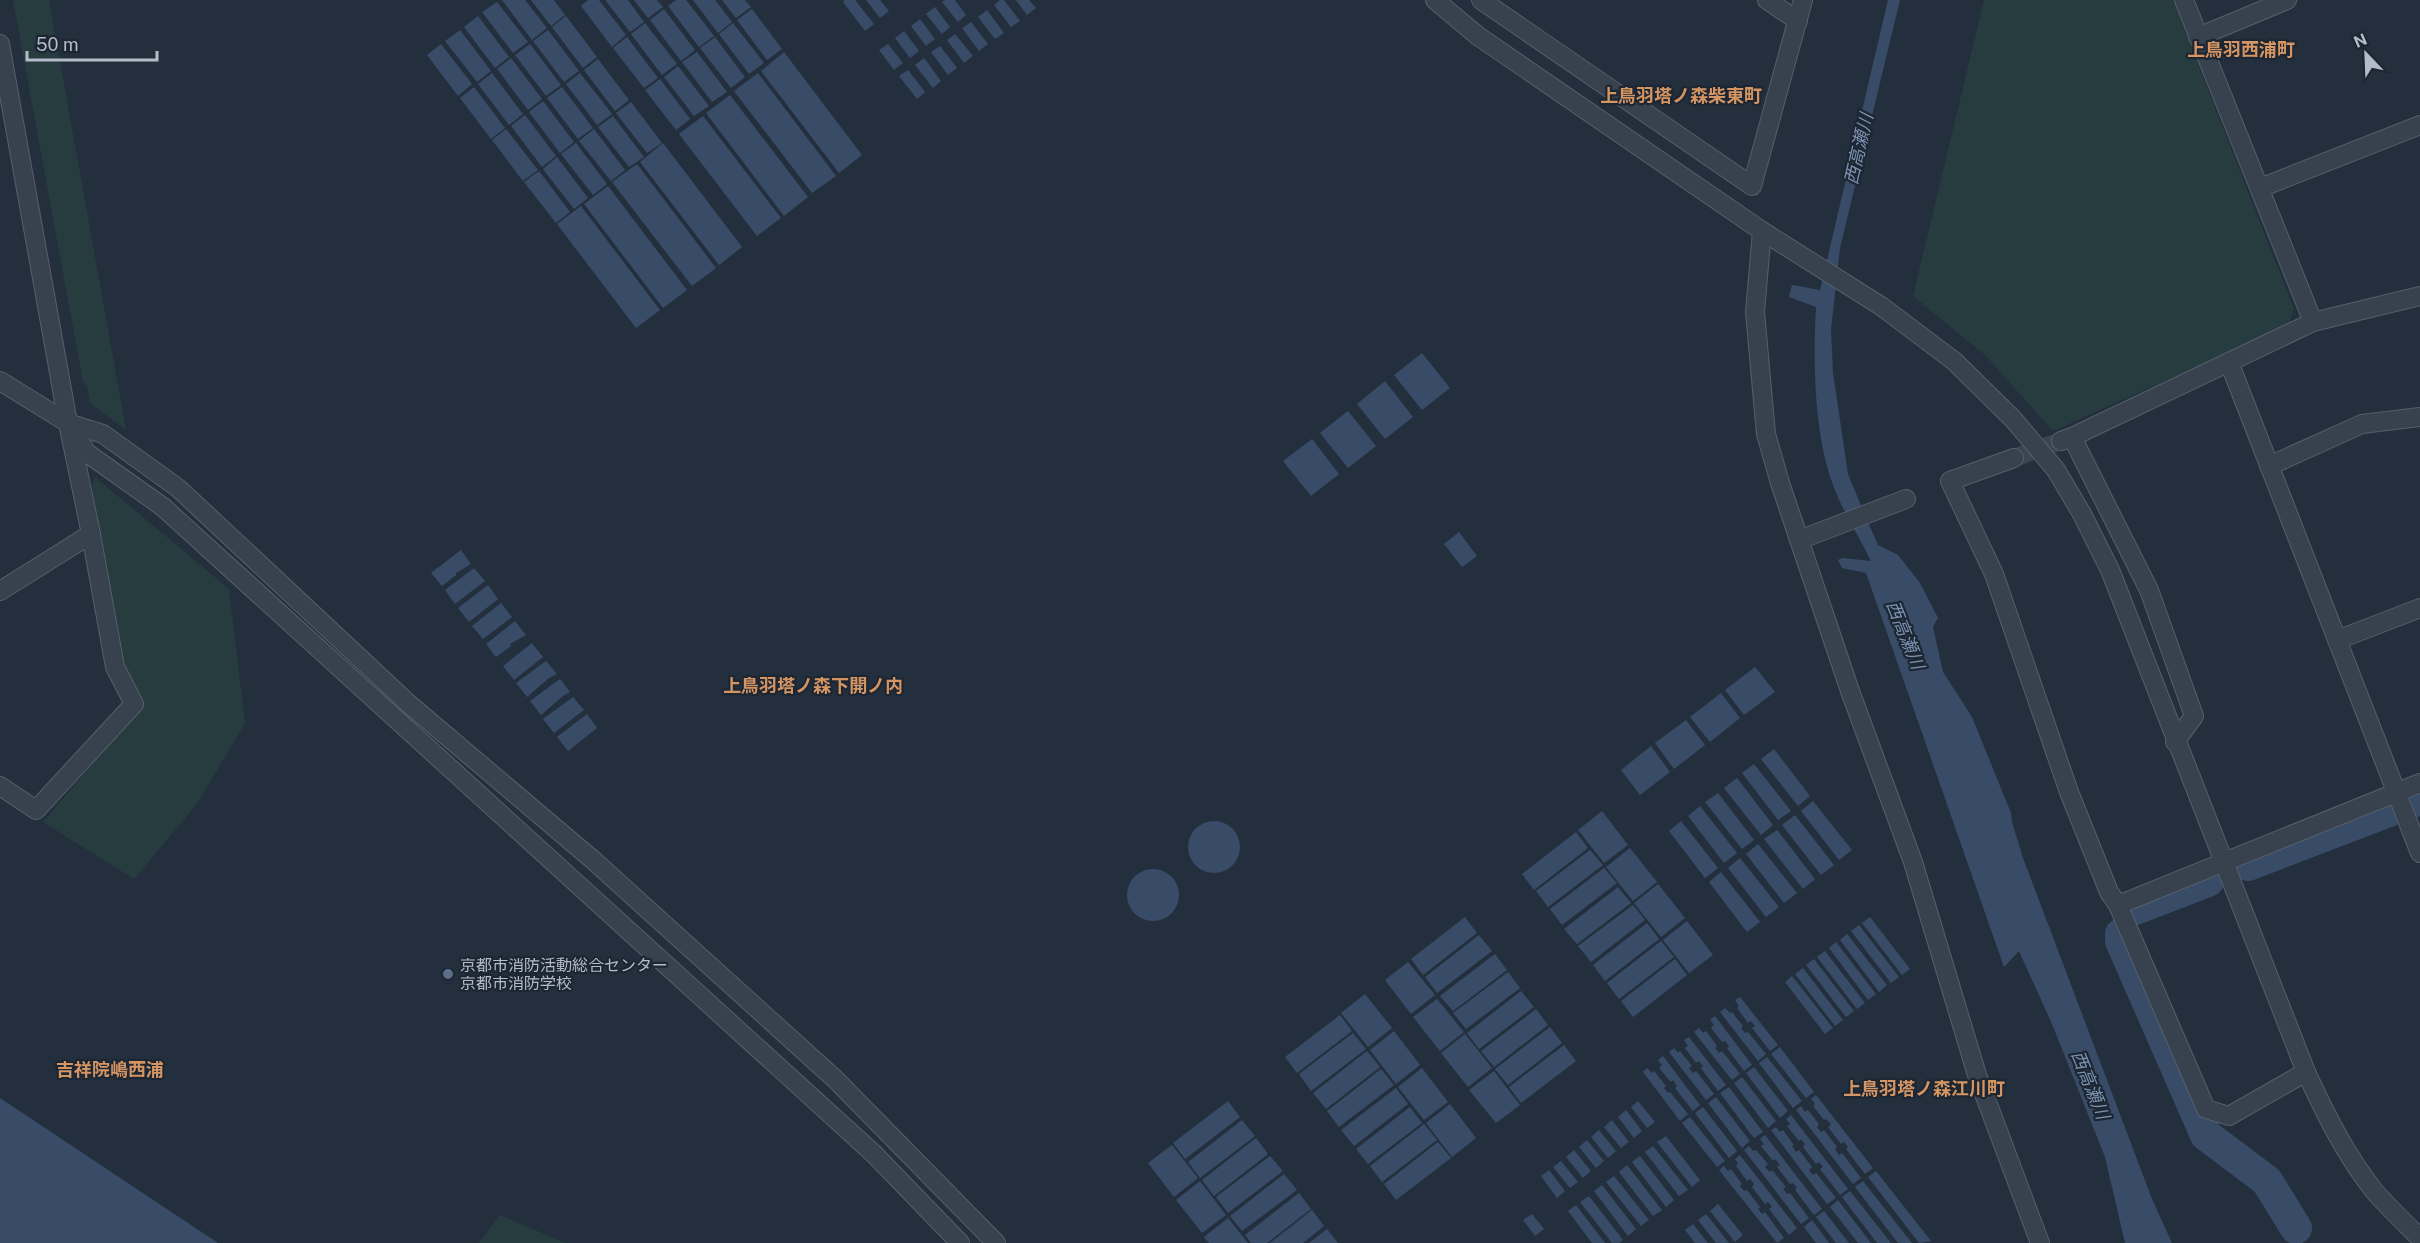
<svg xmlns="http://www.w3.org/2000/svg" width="2420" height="1243" font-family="'Public Sans','Noto Sans JP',sans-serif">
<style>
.green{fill:#263c3f}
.water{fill:#394c67}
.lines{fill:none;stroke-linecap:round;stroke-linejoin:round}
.river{stroke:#394c67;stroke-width:32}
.minor-tunnel{stroke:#3a4453;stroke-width:18;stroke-dasharray:18 9;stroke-linecap:butt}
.minor-casing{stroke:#565f6c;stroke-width:20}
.minor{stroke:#38414e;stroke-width:18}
.service-dot{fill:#5c6f8a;stroke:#1d2633;stroke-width:2}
.labels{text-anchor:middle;stroke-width:4.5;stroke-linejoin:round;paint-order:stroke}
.poi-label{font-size:16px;fill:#b4bcc9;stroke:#1d2633;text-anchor:start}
.neighbourhood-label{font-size:18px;font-weight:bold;fill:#d59563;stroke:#1d2633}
.water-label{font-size:18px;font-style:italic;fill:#7c92b1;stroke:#1d2633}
</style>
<rect width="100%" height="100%" fill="#242f3e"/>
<g class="green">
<path d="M13,0H49L126,430L90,403L87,386L83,382Z"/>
<path d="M1984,0H2173L2294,309L2288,326L2053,431L1985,355L1913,296Z"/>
<path d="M95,477L229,589L245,723L197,804L134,879L43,822L143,704L134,688L122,657L92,486Z"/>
<path d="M500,1215L566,1243H479Z"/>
</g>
<g class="water">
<path d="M502,0H525L547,28L532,40Z"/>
<path d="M531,0H554L565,15L551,26Z"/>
<path d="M588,0H599L626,35L612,47L581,6Z"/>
<path d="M605,0H628L644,22L630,32Z"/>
<path d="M634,0H657L663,7L648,18Z"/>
<path d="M676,0H686L714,36L699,47L668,6Z"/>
<path d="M693,0H715L732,22L718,33Z"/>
<path d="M722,0H745L751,7L736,18Z"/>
<path d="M845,0H855L874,24L865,31L843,2Z"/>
<path d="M866,0H880L889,11L880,18Z"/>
<path d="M945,0H955L966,15L958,22L942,2Z"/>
<path d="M1000,0H1004L1020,21L1011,27L994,5Z"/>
<path d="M1016,0H1029L1036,8L1027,15Z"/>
<path d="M1888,0H1900L1840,248L1831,330L1833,373L1848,474L1867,520L1878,545L1898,555L1920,583L1938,618L1933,627L1943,672L1972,717L2011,813L2012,822L2023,858L2152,1199L2172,1243H2125L2105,1157L2052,1024L2019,951L2004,967L1866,573L1842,568L1838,560L1842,558L1871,561C1858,534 1842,511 1832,482C1814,432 1813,360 1816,307L1789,297L1792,285L1820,290Z"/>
<path d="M497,2L528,42L513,53L482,12Z"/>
<path d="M935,7L950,27L942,34L926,14Z"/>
<path d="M664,9L695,50L681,61L650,20Z"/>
<path d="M752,9L782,49L767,60L737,20Z"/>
<path d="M987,10L1004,33L995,39L978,17Z"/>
<path d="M478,16L509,57L495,68L464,27Z"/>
<path d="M566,16L597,57L583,68L552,27Z"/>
<path d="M920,19L935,39L926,46L911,26Z"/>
<path d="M971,22L988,44L979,51L962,28Z"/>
<path d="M645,23L677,64L662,75L631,34Z"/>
<path d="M733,23L764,63L749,74L719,34Z"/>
<path d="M460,30L491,71L477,82L445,41Z"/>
<path d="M548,30L579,71L564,82L533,41Z"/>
<path d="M904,31L919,51L910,58L895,38Z"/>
<path d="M955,34L973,56L964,63L947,40Z"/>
<path d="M627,37L658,78L644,88L613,48Z"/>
<path d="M715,37L745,77L731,88L700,48Z"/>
<path d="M441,44L472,84L458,96L427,55Z"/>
<path d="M530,44L561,85L546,96L515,55Z"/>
<path d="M888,44L903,63L894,70L879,50Z"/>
<path d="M940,46L957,68L948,75L931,52Z"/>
<path d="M697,52L727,92L712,102L682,62Z"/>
<path d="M784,52L862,155L839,173L761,71Z"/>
<path d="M511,58L542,99L528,110L497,69Z"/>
<path d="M924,58L941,81L933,88L915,65Z"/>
<path d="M598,59L629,100L615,111L584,70Z"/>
<path d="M678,66L709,106L694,116L664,77Z"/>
<path d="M908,70L925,92L917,99L899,76Z"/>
<path d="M492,73L523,114L509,125L478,84Z"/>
<path d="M580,73L612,114L597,125L566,84Z"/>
<path d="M758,73L836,176L812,193L734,91Z"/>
<path d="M660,79L690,119L676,130L645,90Z"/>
<path d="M474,87L505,128L491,139L460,98Z"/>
<path d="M562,87L593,128L578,139L547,98Z"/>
<path d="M730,95L808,197L784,216L706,113Z"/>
<path d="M543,101L574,142L560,153L529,112Z"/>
<path d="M631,102L662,143L647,153L616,113Z"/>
<path d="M525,115L556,156L542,167L511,126Z"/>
<path d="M613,116L644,157L629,167L598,127Z"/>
<path d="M703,116L781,218L757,236L679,134Z"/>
<path d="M506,129L538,170L523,181L492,140Z"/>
<path d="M594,129L625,170L611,181L579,141Z"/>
<path d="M576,143L607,184L593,195L561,154Z"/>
<path d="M663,143L742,247L719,265L640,162Z"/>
<path d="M557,157L588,198L574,209L543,169Z"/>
<path d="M637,164L716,268L692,286L612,182Z"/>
<path d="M539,171L570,212L556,223L524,182Z"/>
<path d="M608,186L687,290L663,308L584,204Z"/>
<path d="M581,206L660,310L636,328L557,224Z"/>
<path d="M1422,353L1450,388L1422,410L1394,375Z"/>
<path d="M1385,381L1413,417L1385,439L1357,404Z"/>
<path d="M1348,411L1376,446L1348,468L1320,433Z"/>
<path d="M1312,439L1339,474L1311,496L1283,461Z"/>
<path d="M1459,532L1477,556L1462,567L1444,544Z"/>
<path d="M461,550L471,564L456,573V575L442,586L431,573Z"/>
<path d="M474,568L485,581L455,604L445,590Z"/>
<path d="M488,585L498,599L469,622L458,608Z"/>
<path d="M501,603L512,617L483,639L472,626Z"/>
<path d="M515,621L526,635L510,644L511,646L496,657L486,644Z"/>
<path d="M532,643L543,657L514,680L503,666Z"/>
<path d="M546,661L557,674L549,678L527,697L516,683Z"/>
<path d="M1755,667L1775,692L1744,715L1725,690Z"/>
<path d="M560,679L570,692L563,696L541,715L530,701Z"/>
<path d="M1721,693L1740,718L1710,742L1690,717Z"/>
<path d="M573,697L584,710L554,733L543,719Z"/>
<path d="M587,714L597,728L568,751L557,737Z"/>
<path d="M1686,720L1705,745L1674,769L1655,743Z"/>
<path d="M1651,746L1670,772L1640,795L1621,770Z"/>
<path d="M1774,749L1810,796L1798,806L1761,759Z"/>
<path d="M1754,764L1791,811L1778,820L1742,773Z"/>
<path d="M1737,778L1773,825L1761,835L1724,788Z"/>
<path d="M1718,793L1754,840L1742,849L1705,802Z"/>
<path d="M1813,801L1852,850L1839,860L1801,811Z"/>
<path d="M1700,806L1737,853L1724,863L1688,816Z"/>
<path d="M1602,811L1628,845L1604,863L1578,830Z"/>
<path d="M1795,815L1834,865L1821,875L1782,825Z"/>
<circle cx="1214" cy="847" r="26"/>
<path d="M1681,821L1718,868L1705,878L1669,831Z"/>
<path d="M1777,830L1815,879L1803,889L1764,839Z"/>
<path d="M1576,832L1588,848L1534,890L1522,874Z"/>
<path d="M1758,844L1797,893L1784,903L1746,854Z"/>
<path d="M1630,848L1657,882L1633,901L1606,867Z"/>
<path d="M1590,850L1603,865L1548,907L1536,891Z"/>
<path d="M1740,858L1779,907L1766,917L1728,868Z"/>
<path d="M1604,868L1617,883L1562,925L1550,909Z"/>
<circle cx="1153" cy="895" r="26"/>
<path d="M1721,872L1760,922L1747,932L1709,882Z"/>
<path d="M1658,884L1685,918L1661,937L1634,903Z"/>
<path d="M1618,887L1631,903L1577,944L1564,929Z"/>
<path d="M1633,905L1645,920L1591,962L1578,946Z"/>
<path d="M1465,917L1477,933L1423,975L1411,959Z"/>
<path d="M1870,917L1910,969L1902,975L1862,923Z"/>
<path d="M1687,921L1713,955L1689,973L1663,940Z"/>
<path d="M1647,923L1659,939L1605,981L1593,965Z"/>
<path d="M1859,925L1899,977L1891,983L1851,931Z"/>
<path d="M1847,934L1887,985L1879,992L1840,940Z"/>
<path d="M1479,935L1492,951L1437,993L1425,977Z"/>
<path d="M1661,941L1674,957L1619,999L1607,983Z"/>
<path d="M1836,942L1876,994L1868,1000L1829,948Z"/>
<path d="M1825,951L1865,1003L1857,1009L1817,957Z"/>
<path d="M1495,954L1507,970L1453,1011L1440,996Z"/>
<path d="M1675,959L1687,975L1633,1017L1621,1001Z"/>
<path d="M1814,959L1854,1011L1846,1017L1806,965Z"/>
<path d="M1408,962L1435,995L1411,1014L1385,980Z"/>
<path d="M1803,968L1843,1020L1835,1026L1795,974Z"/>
<path d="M1508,972L1520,988L1466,1029L1453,1013Z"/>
<path d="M1792,976L1833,1028L1825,1034L1785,982Z"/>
<path d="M1521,991L1534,1007L1479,1049L1467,1033Z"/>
<path d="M1365,994L1392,1028L1368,1047L1341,1013Z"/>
<path d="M1740,997L1778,1045L1770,1051L1752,1028L1755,1026L1751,1021L1748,1023L1737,1008L1739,1006L1735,1000Z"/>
<path d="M1437,999L1464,1032L1440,1051L1413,1017Z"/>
<path d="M1725,1008L1730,1013L1732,1012L1743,1026L1741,1028L1745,1033L1748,1032L1766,1054L1758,1061L1720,1012Z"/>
<path d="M1536,1009L1548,1025L1494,1067L1481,1051Z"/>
<path d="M1340,1015L1352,1031L1297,1073L1285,1057Z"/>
<path d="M1715,1016L1752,1065L1744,1071L1727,1048L1729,1046L1725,1041L1722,1042L1711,1028L1714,1025L1710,1020Z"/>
<path d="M1550,1027L1562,1043L1508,1085L1495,1069Z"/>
<path d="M1699,1028L1703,1033L1706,1031L1717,1046L1715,1048L1719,1053L1722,1051L1740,1074L1732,1080L1694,1032Z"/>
<path d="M1394,1031L1420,1065L1396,1084L1370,1050Z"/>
<path d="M1353,1033L1366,1049L1311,1091L1299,1074Z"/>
<path d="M1465,1034L1492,1068L1468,1087L1441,1053Z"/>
<path d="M1689,1037L1726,1085L1718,1091L1701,1068L1703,1066L1699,1061L1696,1063L1685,1048L1688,1046L1684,1040Z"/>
<path d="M1564,1045L1576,1061L1521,1103L1509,1087Z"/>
<path d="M1780,1047L1814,1092L1806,1098L1771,1054Z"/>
<path d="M1674,1048L1678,1053L1680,1051L1692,1066L1689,1068L1693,1073L1696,1071L1714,1094L1706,1100L1669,1052Z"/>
<path d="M1367,1051L1380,1067L1326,1109L1313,1093Z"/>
<path d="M1663,1056L1700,1105L1693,1111L1675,1088L1677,1086L1673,1080L1671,1082L1659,1068L1662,1065L1658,1060Z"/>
<path d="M1767,1057L1802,1101L1793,1108L1759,1063Z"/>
<path d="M1754,1067L1788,1111L1780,1118L1746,1073Z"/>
<path d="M1422,1068L1448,1102L1424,1120L1398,1087Z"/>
<path d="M1647,1068L1652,1073L1654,1071L1666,1086L1664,1088L1668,1093L1670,1092L1688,1114L1680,1121L1643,1072Z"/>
<path d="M1381,1069L1394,1085L1339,1127L1327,1111Z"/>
<path d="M1494,1071L1520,1105L1496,1123L1469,1090Z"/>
<path d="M1742,1077L1776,1121L1768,1128L1734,1083Z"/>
<path d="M1729,1087L1763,1132L1754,1138L1720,1093Z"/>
<path d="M1396,1088L1408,1104L1354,1146L1341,1130Z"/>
<path d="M1816,1095L1873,1168L1865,1174L1846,1149L1848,1147L1844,1142L1841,1144L1828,1127L1831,1124L1826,1119L1824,1120L1813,1106L1815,1104L1811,1099Z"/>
<path d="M1716,1097L1750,1141L1742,1148L1708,1103Z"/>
<path d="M0,1098L218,1243H0Z"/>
<path d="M1228,1101L1240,1117L1185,1159L1173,1143Z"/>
<path d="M1638,1101L1655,1122L1647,1128L1631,1107Z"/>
<path d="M1450,1104L1476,1138L1452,1157L1426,1123Z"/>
<path d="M1801,1106L1805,1112L1808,1110L1819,1124L1817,1127L1821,1132L1824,1130L1837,1147L1835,1149L1839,1155L1842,1153L1861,1178L1853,1184L1796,1110Z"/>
<path d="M1410,1107L1422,1123L1368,1164L1356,1149Z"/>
<path d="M1703,1107L1737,1151L1729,1158L1695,1113Z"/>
<path d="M1626,1110L1642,1131L1634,1138L1618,1117Z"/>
<path d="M1791,1115L1848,1189L1840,1195L1820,1169L1823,1167L1819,1162L1816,1164L1803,1147L1805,1144L1801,1139L1799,1141L1787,1126L1790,1124L1786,1119Z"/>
<path d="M1690,1117L1725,1161L1717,1167L1682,1123Z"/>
<path d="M1242,1120L1255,1136L1200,1178L1188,1162Z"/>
<path d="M1612,1120L1629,1142L1621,1148L1604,1127Z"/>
<path d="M1424,1124L1437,1140L1382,1182L1370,1166Z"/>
<path d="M1776,1127L1780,1132L1783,1130L1794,1145L1792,1146L1796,1152L1799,1150L1812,1167L1809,1170L1813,1175L1816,1173L1836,1198L1827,1204L1771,1130Z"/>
<path d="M1599,1130L1616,1151L1608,1158L1591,1137Z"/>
<path d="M1765,1135L1822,1209L1814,1215L1795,1190L1797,1188L1793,1183L1790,1184L1777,1167L1780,1165L1775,1159L1773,1161L1761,1146L1764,1144L1760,1139Z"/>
<path d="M1666,1136L1700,1180L1692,1187L1657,1142Z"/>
<path d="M1256,1138L1268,1154L1214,1196L1202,1180Z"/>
<path d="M1587,1140L1604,1161L1596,1168L1579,1147Z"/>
<path d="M1438,1142L1451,1158L1396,1200L1384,1184Z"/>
<path d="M1172,1145L1198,1178L1174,1197L1148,1163Z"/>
<path d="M1653,1146L1688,1190L1679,1196L1645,1152Z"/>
<path d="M1749,1146L1753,1151L1756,1150L1768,1164L1765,1167L1770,1172L1772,1170L1786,1187L1783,1189L1787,1194L1790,1193L1809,1218L1801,1224L1744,1150Z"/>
<path d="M1574,1150L1591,1171L1583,1178L1566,1157Z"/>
<path d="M1740,1155L1797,1228L1789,1235L1769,1209L1772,1207L1768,1202L1765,1204L1752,1187L1754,1184L1750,1179L1747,1181L1736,1166L1738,1164L1735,1159Z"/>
<path d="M1270,1156L1283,1171L1228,1213L1216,1197Z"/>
<path d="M1640,1156L1674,1200L1666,1207L1632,1162Z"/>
<path d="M1561,1161L1578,1182L1570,1188L1553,1167Z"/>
<path d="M1627,1165L1662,1210L1653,1216L1619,1172Z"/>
<path d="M1724,1166L1728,1171L1731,1169L1742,1184L1740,1186L1744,1191L1747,1190L1760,1207L1758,1209L1762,1214L1765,1212L1784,1238L1777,1243L1719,1170Z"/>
<path d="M1549,1170L1565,1191L1557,1198L1541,1176Z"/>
<path d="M1876,1171L1931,1241L1919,1243L1868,1177Z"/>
<path d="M1284,1174L1297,1190L1242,1231L1230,1216Z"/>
<path d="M1614,1176L1649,1220L1641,1226L1606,1182Z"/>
<path d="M1200,1181L1226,1215L1202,1233L1176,1200Z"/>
<path d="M1863,1181L1912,1243H1898L1855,1187Z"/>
<path d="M1602,1185L1636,1229L1628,1236L1594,1191Z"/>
<path d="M1850,1191L1891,1243H1877L1842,1197Z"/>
<path d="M1299,1193L1311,1209L1267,1243H1251L1245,1235Z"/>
<path d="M1589,1196L1623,1240L1619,1243H1612L1580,1202Z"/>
<path d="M1838,1200L1871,1243H1858L1830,1207Z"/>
<path d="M1718,1204L1743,1235L1735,1242L1710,1211Z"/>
<path d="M1576,1205L1605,1243H1592L1568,1211Z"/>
<path d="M1312,1210L1324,1226L1303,1243H1270Z"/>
<path d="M1824,1211L1849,1243H1836L1816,1217Z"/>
<path d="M1532,1214L1544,1229L1535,1236L1523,1220Z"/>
<path d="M1706,1214L1729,1243H1716L1698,1220Z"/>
<path d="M1228,1218L1248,1243H1209L1204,1237Z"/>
<path d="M1812,1220L1829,1243H1816L1804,1227Z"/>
<path d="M1693,1224L1708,1243H1695L1685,1230Z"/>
<path d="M1327,1229L1338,1243H1309Z"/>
</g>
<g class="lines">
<g class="river">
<path d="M2248,865L2420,799"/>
<path d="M2135,909L2208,881"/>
<path d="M2121,934V941L2206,1135L2267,1181L2296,1228"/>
</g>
<path class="minor-tunnel" d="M2014,458L2061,441"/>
<defs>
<g id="minor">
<path d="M1435,0L1478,36L1762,231L1881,306L1954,361L2013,419L2056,470L2082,514L2110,570L2306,1072C2325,1113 2346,1156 2375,1192C2389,1208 2405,1223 2420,1238"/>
<path d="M1481,0L1752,186L1803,0"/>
<path d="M1767,0L1798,21"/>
<path d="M2184,0L2313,322"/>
<path d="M2198,37L2287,0"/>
<path d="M0,44L68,423L91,534L115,667L134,704L36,810L0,786"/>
<path d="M2260,188L2420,125"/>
<path d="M1762,231L1755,312L1766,434L1780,483L1850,691L1913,862L1977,1075L2040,1243"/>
<path d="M2229,362L2420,853"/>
<path d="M0,381L68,423L103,434L178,488L409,704L593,860L835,1079L996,1243"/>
<path d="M68,423L87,453L163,507L874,1154L960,1243"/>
<path d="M2072,437L2313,322L2420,296"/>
<path d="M2061,441L2072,437L2149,590L2194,716L2175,742"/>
<path d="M2014,458L1950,481L1994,574L2069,792L2109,892L2118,905L2206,1109L2229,1116L2306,1072"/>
<path d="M2269,466L2362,424L2420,417"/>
<path d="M1799,540L1906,499"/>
<path d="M0,591L91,534"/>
<path d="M2337,640L2420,608"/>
<path d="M2118,905L2420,783"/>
</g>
</defs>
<use href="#minor" class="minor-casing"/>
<use href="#minor" class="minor"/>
</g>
<circle class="service-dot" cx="448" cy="974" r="6"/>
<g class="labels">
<g class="poi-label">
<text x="460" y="971">京都市消防活動総合センター<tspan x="460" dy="18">京都市消防学校</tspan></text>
</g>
<g class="neighbourhood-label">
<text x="2241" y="56">上鳥羽西浦町</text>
<text x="1681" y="102">上鳥羽塔ノ森柴東町</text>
<text x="813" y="692">上鳥羽塔ノ森下開ノ内</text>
<text x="110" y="1076">吉祥院嶋西浦</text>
<text x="1924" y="1095">上鳥羽塔ノ森江川町</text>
</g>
<g class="water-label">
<text transform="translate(1859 149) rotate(-77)" y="6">西高瀬川</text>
<text transform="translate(1905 635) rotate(68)" y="6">西高瀬川</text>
<text transform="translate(2090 1085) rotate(68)" y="6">西高瀬川</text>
</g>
</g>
<g transform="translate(2366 54) rotate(337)" stroke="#1d2633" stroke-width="4.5" paint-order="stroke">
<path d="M0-4.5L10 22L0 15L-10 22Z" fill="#b4bcc9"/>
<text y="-9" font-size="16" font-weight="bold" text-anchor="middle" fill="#b4bcc9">N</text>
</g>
<path d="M27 51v9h130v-9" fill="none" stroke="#b4bcc9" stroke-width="3"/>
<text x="36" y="51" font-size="18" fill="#b4bcc9" stroke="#1d2633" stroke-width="4.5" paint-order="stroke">50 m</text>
</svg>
